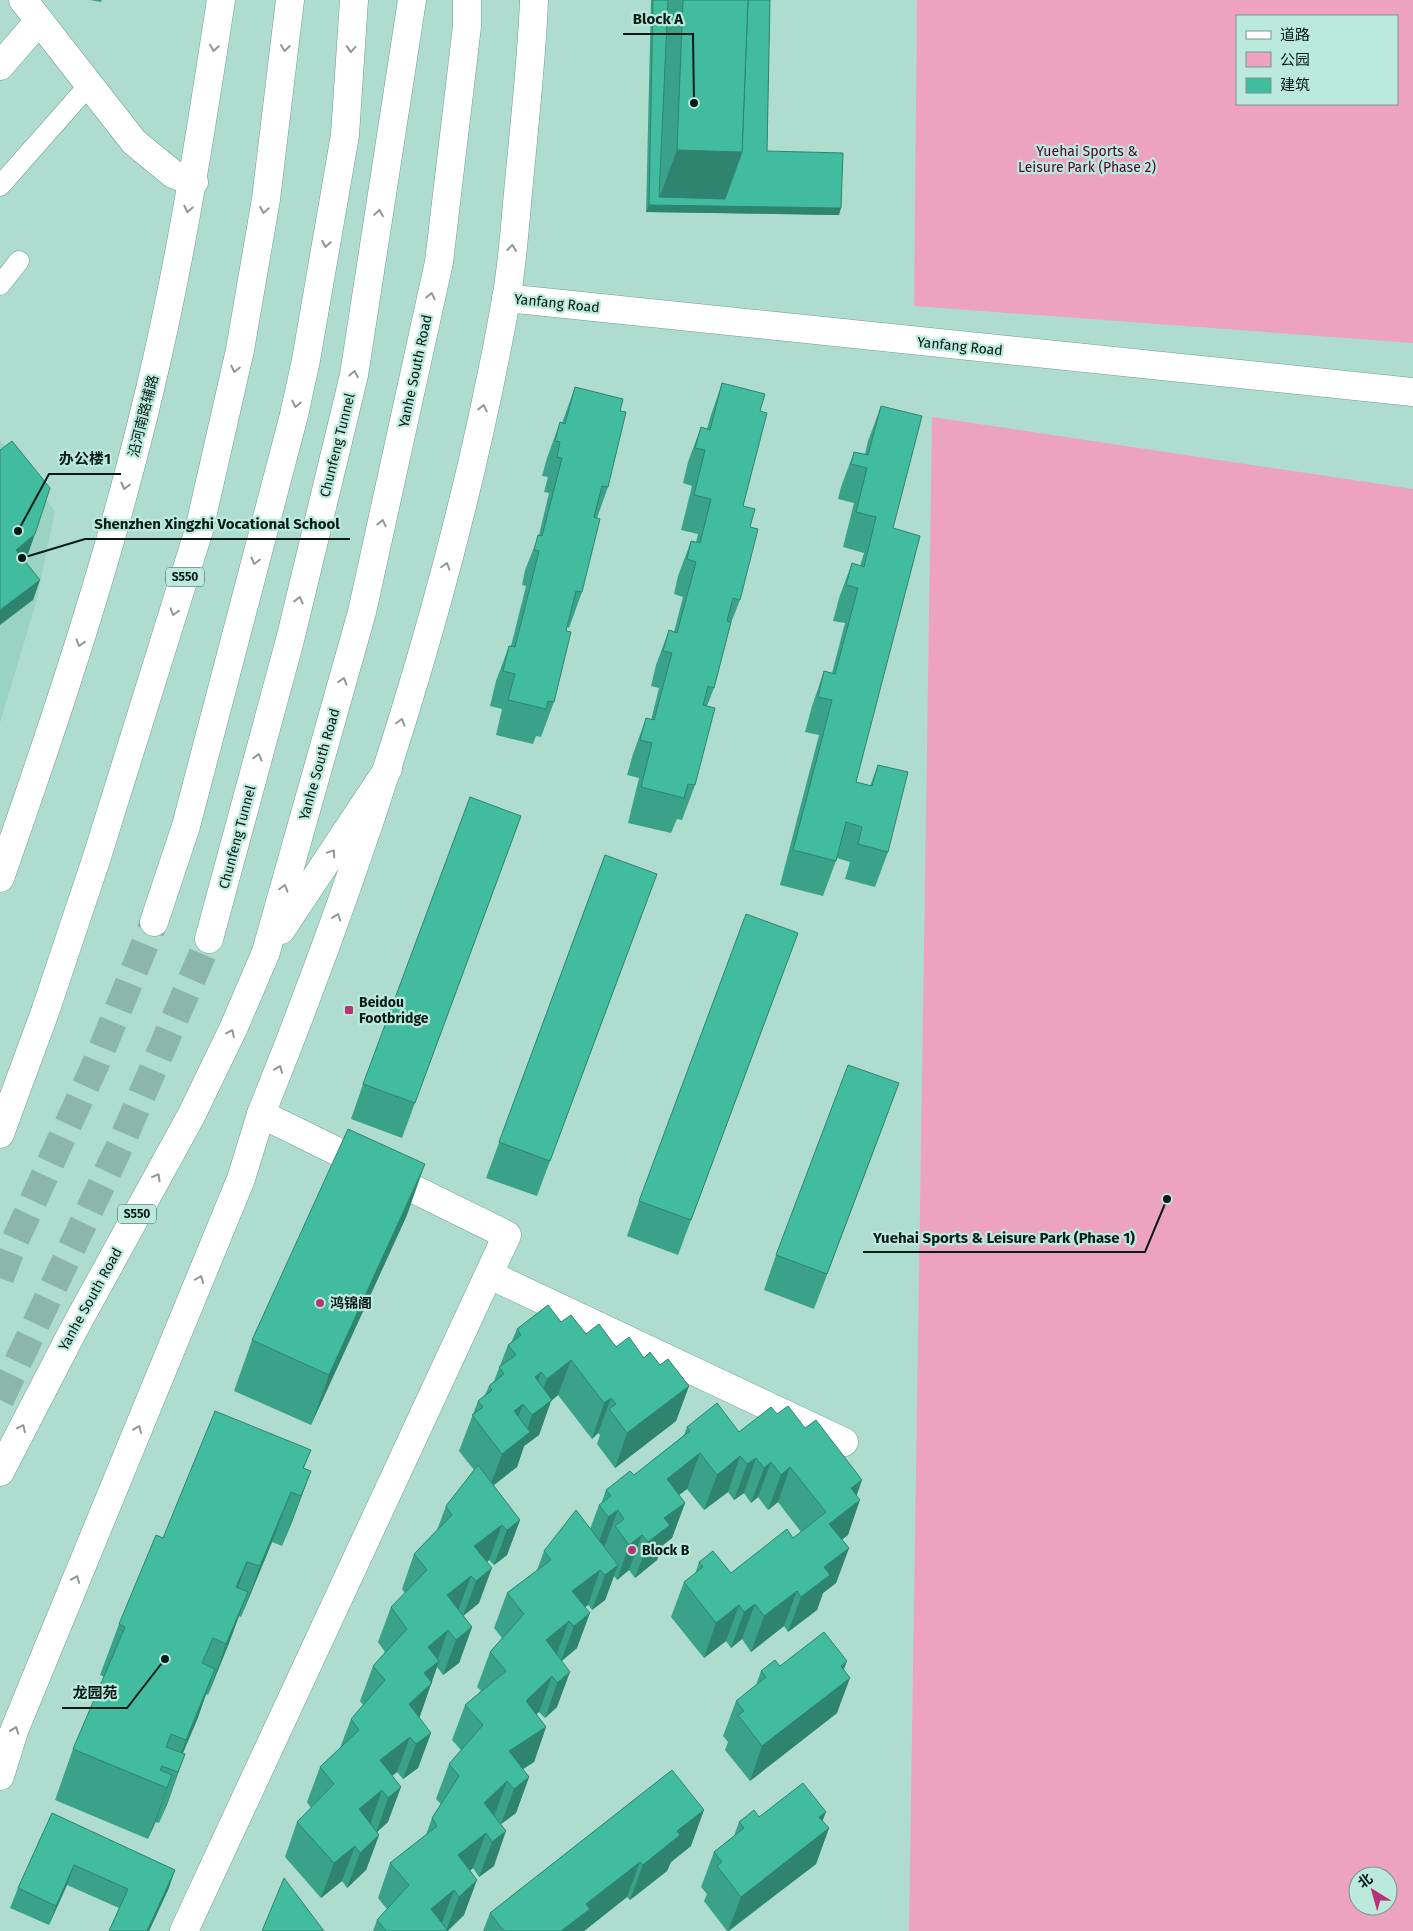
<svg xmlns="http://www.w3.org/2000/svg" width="1413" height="1931" font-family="'Fira Sans','Noto Sans SC',sans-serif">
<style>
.built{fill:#9bd3c2}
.green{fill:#eda3c0;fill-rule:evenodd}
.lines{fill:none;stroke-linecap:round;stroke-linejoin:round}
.trunk-tunnel{stroke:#8db6aa;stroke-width:28;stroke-dasharray:28 14;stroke-linecap:butt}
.service-casing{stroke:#709d8f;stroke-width:21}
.minor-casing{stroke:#709d8f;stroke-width:29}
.secondary-casing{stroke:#709d8f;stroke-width:29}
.primary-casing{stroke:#709d8f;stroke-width:29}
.trunk-casing{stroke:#709d8f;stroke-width:29}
.service{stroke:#fff;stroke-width:20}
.minor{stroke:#fff;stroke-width:28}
.secondary{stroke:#fff;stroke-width:28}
.primary{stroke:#fff;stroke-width:28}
.trunk{stroke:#fff;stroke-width:28}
.wall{fill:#39a289}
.shaded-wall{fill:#2e846f}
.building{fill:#42bc9f;stroke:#2e846f}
.oneway{stroke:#909896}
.poi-dot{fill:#b83276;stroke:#bbeadc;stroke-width:2}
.labels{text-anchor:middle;stroke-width:4.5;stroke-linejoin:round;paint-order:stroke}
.shield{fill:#bbeadc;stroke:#3e5951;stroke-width:1}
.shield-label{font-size:12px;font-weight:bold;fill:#091b16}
.park-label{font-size:14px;fill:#53022f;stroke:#bbeadc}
.street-label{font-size:14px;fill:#091b16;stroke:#bbeadc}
.poi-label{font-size:14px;font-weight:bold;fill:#091b16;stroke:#bbeadc;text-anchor:start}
.leader{fill:none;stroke:#091b16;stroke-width:2}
.callout-dot{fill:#091b16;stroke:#bbeadc;stroke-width:2}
.callout-label{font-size:15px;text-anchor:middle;font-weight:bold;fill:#091b16;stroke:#bbeadc;stroke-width:4.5;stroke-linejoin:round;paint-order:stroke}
</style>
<rect width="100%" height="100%" fill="#aeddcf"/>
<path class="built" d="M0,440L55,511L35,606L0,723Z"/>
<g class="green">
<path d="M917,0H1413V343L914,306ZM1397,16V104H1237V16Z"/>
<path d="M932,417L1413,489V1931H909ZM1358,1876H1388V1906H1358Z"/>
</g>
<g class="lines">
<g class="trunk-tunnel">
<path d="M0,1278L12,1247L97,1061L154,922"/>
<path d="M0,1400L123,1139L209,939"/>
</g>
<defs>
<g id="service">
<path d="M0,186L89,85"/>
<path d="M0,285L19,261"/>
</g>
<g id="minor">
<path d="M23,0L134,142L173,174L194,182"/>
<path d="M0,66L39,21"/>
<path d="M490,1275L844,1442"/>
<path d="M0,1776L14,1731L241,1179L261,1114L507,1235L184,1931"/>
</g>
<path id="secondary" d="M506,298L1413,392"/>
<g id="primary">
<path d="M0,878C61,705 119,530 159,350C185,234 203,117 221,0"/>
<path d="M261,1114C367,851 456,579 506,300C514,255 516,207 521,162C526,108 532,54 534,0"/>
</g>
<g id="trunk">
<path d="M154,922L186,826L294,415L306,360L345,135L354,0"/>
<path d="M281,930L388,769"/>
<path d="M209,939L290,640L354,375L412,0"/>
<path d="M0,1134L45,1012L96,860L199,530L240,350L266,199L290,0"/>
<path d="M0,1472L74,1329L191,1116L234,1027L266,952L362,612L439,262L467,26V0"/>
</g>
</defs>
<use href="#service" class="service-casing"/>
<use href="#minor" class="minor-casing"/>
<use href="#secondary" class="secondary-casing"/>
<use href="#primary" class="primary-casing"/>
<use href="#trunk" class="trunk-casing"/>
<use href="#service" class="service"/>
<use href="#minor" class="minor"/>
<use href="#secondary" class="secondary"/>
<use href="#primary" class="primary"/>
<use href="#trunk" class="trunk"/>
</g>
<g class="wall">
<path d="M90,0H102L101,2Z"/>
<path d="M651,0H770L767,151L839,215L646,212Z"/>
<path d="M722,383L760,411L743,506L750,527L740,600L731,623L714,688L707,706L695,785L682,820L677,819L671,833L628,823L639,778L627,775L633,754L646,718L651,720L659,688L651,686L656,665L669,630L674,632L683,597L674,594L678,576L691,541L696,542L698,534L681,530L692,486L683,483L688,462L701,427L707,429L710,418Z"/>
<path d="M575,387L620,411L608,487L597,518L582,592L569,628L567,627L554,702L541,737L536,736L533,744L496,735L502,709L490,706L496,681L509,646H511L526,586L522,585L525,570L539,535L549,493L544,492L548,477L542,476L547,458L560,422L562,423Z"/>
<path d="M881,406L893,528L856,782L870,786L878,765L888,852L875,887L845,879L850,862L837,858L823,896L780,885L819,735L805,732L812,706L824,671L832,673L845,623L833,621L839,598L852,563L860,566L864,553L843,547L854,503L838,499L841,487L854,452L865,454L868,441Z"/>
<path d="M521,816L402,1138L351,1119L363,1084Z"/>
<path d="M605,855L644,909L537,1196L486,1178Z"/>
<path d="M798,933L678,1255L627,1236L639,1201Z"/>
<path d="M886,1118L814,1309L764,1290L776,1255Z"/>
<path d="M407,1215L311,1425L234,1391L252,1340Z"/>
<path d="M561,1322L660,1365L689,1386L676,1421L615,1468L597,1444L600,1435L598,1433L592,1439L558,1395L551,1401L539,1435L524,1446L517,1467L493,1485L520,1520L507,1555L494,1565L489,1560L487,1562L479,1603L463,1616L472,1627L459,1663L443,1675L437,1667L419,1718L431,1733L418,1768L403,1779L397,1772L392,1776L388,1822L377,1832L379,1835L366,1870L347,1888L342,1881L321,1898L285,1857L297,1822L311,1808L307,1802L320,1767L340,1748L351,1719L363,1705L360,1701L373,1666L385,1652L378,1642L391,1607L405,1593L402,1589L414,1554L437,1530L446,1506L474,1470L459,1451L478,1401L485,1395L489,1386L494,1381L508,1345L511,1343L517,1329Z"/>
<path d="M777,1414L857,1495L848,1535L842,1539L849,1548L836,1583L823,1593L817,1610L788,1632L784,1626L751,1652L742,1639L731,1648L726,1641L704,1658L671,1617L684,1582L695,1574L699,1562L731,1573L793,1538L801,1532L778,1502L768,1510L758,1497L751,1503L744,1493L734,1500L728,1492L704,1510L687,1489L679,1495L685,1503L672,1538L663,1545L657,1560L635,1578L629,1570L617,1580L614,1576L605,1600L592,1610L588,1605L585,1607L577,1648L562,1661L557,1707L545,1718L539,1712L536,1714L546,1727L534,1762L523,1769L529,1777L516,1813L501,1824L494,1866L479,1877L473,1868L470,1871L464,1915L448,1931H373L377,1920L387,1909L378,1898L390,1863L426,1835L432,1818L441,1804L436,1799L449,1764L461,1750L452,1740L465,1705L481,1691L477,1687L490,1652L502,1638L494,1628L507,1593L537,1570L544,1551L590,1529L599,1505L601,1504L606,1490L634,1475L684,1435L687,1427L739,1432Z"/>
<path d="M311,1450L304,1468L311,1471L292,1522L282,1546L272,1542L241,1617L239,1616L229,1643L208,1695L206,1694L197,1720L183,1753L185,1754L159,1823L155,1822L148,1839L55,1800L73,1749L104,1677L100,1675L119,1624L163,1538Z"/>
<path d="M780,1666L844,1669L837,1713L750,1781L725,1750L728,1742L723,1736L736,1701L756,1685L761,1671Z"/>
<path d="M672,1770L691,1846L671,1862L667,1871L630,1900L627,1897L584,1931H483L490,1913Z"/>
<path d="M52,1813L175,1870L168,1890L149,1931H109L119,1908L67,1885L49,1925L10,1908L18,1888Z"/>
<path d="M759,1817L822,1821L829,1828L816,1864L729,1931H727L704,1901L707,1894L701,1887L714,1852L734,1836L739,1822Z"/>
</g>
<g class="shaded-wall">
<path d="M677,150L742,152L722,206L657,204Z"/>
<path d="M649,205L841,208L839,215L646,212Z"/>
<path d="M35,534L28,554L8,570L16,550Z"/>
<path d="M40,580L33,600L0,625V610Z"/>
<path d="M899,1083L886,1118L814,1309L827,1274Z"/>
<path d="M425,1164L407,1215L311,1425L329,1375Z"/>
<path d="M571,1360L558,1395L551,1401L539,1435L524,1446L517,1467L489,1489L502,1454L525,1436L532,1415L534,1413L547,1379Z"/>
<path d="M541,1372L529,1408L535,1377Z"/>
<path d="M689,1386L676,1421L615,1468L627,1433Z"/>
<path d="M611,1398L598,1433L592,1439L604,1403Z"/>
<path d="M523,1404L510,1439L514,1411Z"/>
<path d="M700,1453L687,1489L654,1514L667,1479Z"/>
<path d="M740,1456L728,1492L704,1510L717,1475Z"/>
<path d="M756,1458L744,1493L734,1500L747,1464Z"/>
<path d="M771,1462L758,1497L751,1503L764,1468Z"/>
<path d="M790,1467L778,1502L768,1510L781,1475Z"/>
<path d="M311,1471L292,1522L282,1546L301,1496Z"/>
<path d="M862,1480L853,1506L860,1500L848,1535L817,1559L829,1524L851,1488Z"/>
<path d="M291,1492L272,1542L241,1617L260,1566Z"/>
<path d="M685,1503L672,1538L663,1545L657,1560L635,1578L648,1542L664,1518Z"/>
<path d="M618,1510L605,1545L595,1552L608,1517Z"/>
<path d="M520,1520L507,1555L494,1565L507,1530Z"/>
<path d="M502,1525L489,1560L461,1581L474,1546Z"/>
<path d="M642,1535L629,1570L617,1580L629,1545Z"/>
<path d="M849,1548L836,1583L823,1593L817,1610L788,1632L801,1597L824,1567Z"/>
<path d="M247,1562L229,1612L236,1587Z"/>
<path d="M618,1565L605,1600L592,1610L605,1575Z"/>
<path d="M492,1568L479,1603L463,1616L476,1581Z"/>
<path d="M600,1570L588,1605L560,1626L572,1591Z"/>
<path d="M471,1576L458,1611L447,1595Z"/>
<path d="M797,1591L784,1626L751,1652L764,1616Z"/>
<path d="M248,1592L229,1643L208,1695L226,1644Z"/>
<path d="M755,1604L742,1639L731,1648L744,1612Z"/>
<path d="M739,1605L726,1641L704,1658L716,1623Z"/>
<path d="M590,1613L577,1648L561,1661L574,1626Z"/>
<path d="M569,1621L556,1656L546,1640Z"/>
<path d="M472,1627L459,1663L443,1675L456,1640Z"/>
<path d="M448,1630L436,1664L439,1661L419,1719L396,1739L428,1647Z"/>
<path d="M847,1661L837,1688L850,1678L837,1713L750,1781L762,1746Z"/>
<path d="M215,1669L197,1720L175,1771H174L186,1740Z"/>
<path d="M570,1672L557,1707L545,1718L557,1683Z"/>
<path d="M552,1676L539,1712L513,1736L526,1701Z"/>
<path d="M546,1727L534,1762L496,1786L509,1751Z"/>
<path d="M431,1733L418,1768L403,1779L416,1744Z"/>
<path d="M410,1737L397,1772L367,1795L380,1760Z"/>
<path d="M185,1754L167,1805L159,1823L178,1772Z"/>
<path d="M172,1775L154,1826L148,1839L167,1788Z"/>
<path d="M529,1777L516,1813L501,1824L514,1789Z"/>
<path d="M507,1781L494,1816L484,1803Z"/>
<path d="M401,1787L388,1822L376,1833L388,1798Z"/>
<path d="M382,1790L370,1825L359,1809Z"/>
<path d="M704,1810L691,1846L671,1862L667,1871L630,1900L643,1865L677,1831Z"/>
<path d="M826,1812L816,1838L829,1828L816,1864L728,1931L741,1897L819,1817Z"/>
<path d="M506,1831L494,1866L479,1877L492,1842Z"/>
<path d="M486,1833L473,1868L446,1890L458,1855Z"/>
<path d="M379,1835L366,1870L347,1888L360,1853Z"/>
<path d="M355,1846L342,1881L321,1898L334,1863Z"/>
<path d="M640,1862L627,1897L584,1931H561L586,1904Z"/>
<path d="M74,1865L67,1885L49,1925L56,1906Z"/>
<path d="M175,1870L168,1890L149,1931H147Z"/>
<path d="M477,1880L464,1915L447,1931H446L459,1897Z"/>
<path d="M454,1890L441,1925L431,1909Z"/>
</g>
<g class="building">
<path d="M653,0H668L659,197L725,199L742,152L748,0H770L767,151L843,153L841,208L649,205Z"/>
<path d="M683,0H748L742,152L677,150Z"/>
<path d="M722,383L765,394L760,411L767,413L743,506L755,509L750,527L758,529L740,600L733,598L727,621L731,622L714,688L708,686L703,705L715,708L695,785L688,784L684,798L641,787L652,743L640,740L646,718L654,720L672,653L663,651L669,630L677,633L696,562L687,559L691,541L700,543L711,499L694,495L705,450L695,448L701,427L710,430Z"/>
<path d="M575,387L623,399L620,411L626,412L608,487L602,486L594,517L600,519L582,592L576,591L566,631L571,632L554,702L548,701L546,709L508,700L515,674L503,671L509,646L515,647L539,551L534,550L538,535L542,536L562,458L557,457L560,442L555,441L560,422L565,424Z"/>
<path d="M881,406L922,416L893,528L920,536L856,782L872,786L878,765L908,772L888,852L858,844L862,827L846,822L836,861L793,850L832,700L818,697L824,671L835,674L858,588L846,585L852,563L864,567L876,517L856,512L867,468L851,464L854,452L868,455Z"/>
<path d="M12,441L50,488L35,534L16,550L40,580L0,610V450Z"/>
<path d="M470,797L521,816L415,1103L363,1084Z"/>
<path d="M605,855L657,874L550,1161L499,1142Z"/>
<path d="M746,914L798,933L691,1220L639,1201Z"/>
<path d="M848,1065L899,1083L827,1274L776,1255Z"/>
<path d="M348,1129L425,1164L329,1375L252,1340Z"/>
<path d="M548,1305L561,1322L571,1315L586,1334L599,1324L616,1347L629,1337L644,1358L650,1352L660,1365L668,1359L689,1386L627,1433L609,1409L616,1404L611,1398L604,1403L571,1360L547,1379L541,1372L535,1377L552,1400L532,1415L523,1404L514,1411L530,1432L502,1454L472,1415L483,1407L478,1401L492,1390L489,1386L504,1374L499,1367L516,1355L508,1345L521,1335L517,1329Z"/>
<path d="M717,1403L739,1432L771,1407L777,1414L788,1406L805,1428L816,1420L862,1480L851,1488L860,1500L829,1524L849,1548L824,1567L830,1575L801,1597L797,1591L764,1616L755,1604L744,1612L739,1605L716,1623L684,1582L703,1567L699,1562L713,1551L731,1573L787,1529L793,1538L826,1512L790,1467L781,1475L771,1462L764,1468L756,1458L747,1464L740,1456L717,1475L700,1453L667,1479L685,1503L664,1518L670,1525L648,1542L642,1535L629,1545L615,1526L624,1519L618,1510L608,1517L599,1505L611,1496L606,1490L630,1471L634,1475L690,1431L687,1427Z"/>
<path d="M215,1411L311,1450L303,1468L311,1471L301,1496L291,1492L260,1566L247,1562L236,1587L248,1592L226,1644L213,1638L202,1663L215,1669L186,1740L171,1734L166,1747L185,1754L178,1772L162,1766L160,1770L172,1775L167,1788L73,1749L125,1627L119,1624L156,1535L163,1538Z"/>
<path d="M478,1465L520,1520L507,1530L502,1525L474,1546L492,1568L476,1581L471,1576L447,1595L472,1627L456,1640L448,1630L428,1647L439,1661L424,1673L432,1683L409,1704L431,1733L416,1744L410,1737L380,1760L401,1787L388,1798L382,1790L359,1809L379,1835L360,1853L355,1846L334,1863L297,1822L334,1784L320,1767L359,1730L351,1719L385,1680L373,1666L407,1629L391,1607L427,1570L414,1554L452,1515L446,1506Z"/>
<path d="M576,1510L618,1565L605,1575L600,1570L572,1591L590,1613L574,1626L569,1621L546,1640L570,1672L557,1683L552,1676L526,1701L546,1727L509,1751L529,1777L514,1789L507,1781L484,1803L506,1831L492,1842L486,1833L458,1855L477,1880L459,1897L454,1890L431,1909L448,1931H386L377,1920L409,1885L390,1863L437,1826L432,1818L459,1776L449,1764L483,1725L465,1705L506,1671L490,1652L524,1614L507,1593L551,1560L544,1551Z"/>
<path d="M824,1632L847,1661L841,1666L850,1678L762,1746L738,1715L744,1711L736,1701L766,1677L761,1671L775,1660L780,1666Z"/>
<path d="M672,1770L704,1810L677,1831L680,1835L643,1865L640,1862L586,1904L590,1909L561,1931H504L490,1913Z"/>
<path d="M803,1783L826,1812L819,1817L829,1828L741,1897L717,1866L722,1862L714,1852L744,1828L739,1822L754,1810L759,1817Z"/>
<path d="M52,1813L175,1870L147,1931H109L128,1889L74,1865L56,1906L18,1888Z"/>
<path d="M284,1878L324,1931H262Z"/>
</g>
<defs><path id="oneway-chevron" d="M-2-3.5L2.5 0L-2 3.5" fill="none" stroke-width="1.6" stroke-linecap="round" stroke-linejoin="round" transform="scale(1.25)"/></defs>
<g class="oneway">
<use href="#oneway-chevron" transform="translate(214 48) rotate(99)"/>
<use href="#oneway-chevron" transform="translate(285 48) rotate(97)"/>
<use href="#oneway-chevron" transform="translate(351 49) rotate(94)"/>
<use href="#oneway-chevron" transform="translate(188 209) rotate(102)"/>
<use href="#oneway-chevron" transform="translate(264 210) rotate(100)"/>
<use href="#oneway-chevron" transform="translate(379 213) rotate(-81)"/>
<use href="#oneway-chevron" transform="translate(326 244) rotate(100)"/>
<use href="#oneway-chevron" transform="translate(512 248) rotate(-84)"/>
<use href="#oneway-chevron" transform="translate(431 296) rotate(-78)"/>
<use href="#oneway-chevron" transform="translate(235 369) rotate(103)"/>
<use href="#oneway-chevron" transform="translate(354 374) rotate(-79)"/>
<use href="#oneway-chevron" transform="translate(296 404) rotate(102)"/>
<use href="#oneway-chevron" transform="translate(483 408) rotate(-78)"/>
<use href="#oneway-chevron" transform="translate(125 486) rotate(104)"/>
<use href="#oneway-chevron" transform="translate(382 523) rotate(-78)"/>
<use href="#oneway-chevron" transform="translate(255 561) rotate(105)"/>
<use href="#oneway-chevron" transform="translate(446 566) rotate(-74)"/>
<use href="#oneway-chevron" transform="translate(299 600) rotate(-76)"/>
<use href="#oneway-chevron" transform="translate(174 612) rotate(107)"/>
<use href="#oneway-chevron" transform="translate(80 643) rotate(107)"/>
<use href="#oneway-chevron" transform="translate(343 681) rotate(-74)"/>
<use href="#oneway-chevron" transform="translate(401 722) rotate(-74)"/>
<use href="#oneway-chevron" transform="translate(258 757) rotate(-75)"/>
<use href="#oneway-chevron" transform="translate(332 853) rotate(-56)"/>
<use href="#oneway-chevron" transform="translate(284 888) rotate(-74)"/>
<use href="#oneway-chevron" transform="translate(337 917) rotate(-71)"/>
<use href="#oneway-chevron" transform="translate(231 1033) rotate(-64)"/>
<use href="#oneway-chevron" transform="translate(279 1069) rotate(-68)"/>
<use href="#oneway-chevron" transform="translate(157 1177) rotate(-61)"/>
<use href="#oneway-chevron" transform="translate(200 1279) rotate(-68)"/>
<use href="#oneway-chevron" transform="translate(22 1428) rotate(-64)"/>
<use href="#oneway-chevron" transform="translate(138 1429) rotate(-68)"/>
<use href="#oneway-chevron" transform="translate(76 1579) rotate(-68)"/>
<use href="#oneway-chevron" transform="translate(15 1730) rotate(-70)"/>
</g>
<g class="poi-dot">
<rect x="344" y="1005" width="10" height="10" rx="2.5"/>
<circle cx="320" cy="1303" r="5"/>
<circle cx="632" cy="1550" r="5"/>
</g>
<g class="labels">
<g class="shield">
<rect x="166" y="567.5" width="38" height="19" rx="4"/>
<rect x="118" y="1204.5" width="38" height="19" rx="4"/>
</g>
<g class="shield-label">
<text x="185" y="581">S550</text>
<text x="137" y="1218">S550</text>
</g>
<g class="park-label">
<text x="1087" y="156">Yuehai Sports &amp;<tspan x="1087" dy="16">Leisure Park (Phase 2)</tspan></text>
</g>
<g class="street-label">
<text transform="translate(557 303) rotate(6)" y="5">Yanfang Road</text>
<text transform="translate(960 346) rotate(6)" y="5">Yanfang Road</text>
<text transform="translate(415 371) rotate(-78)" y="5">Yanhe South Road</text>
<text transform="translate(143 416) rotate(-76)" y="5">沿河南路辅路</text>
<text transform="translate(337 445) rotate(-76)" y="5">Chunfeng Tunnel</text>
<text transform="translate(319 764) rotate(-74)" y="5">Yanhe South Road</text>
<text transform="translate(237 837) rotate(-75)" y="5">Chunfeng Tunnel</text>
<text transform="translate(90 1299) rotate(-61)" y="5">Yanhe South Road</text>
</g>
<g class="poi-label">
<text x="359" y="1007">Beidou<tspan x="359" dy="16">Footbridge</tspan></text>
<text x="330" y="1308">鸿锦阁</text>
<text x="642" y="1555">Block B</text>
</g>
</g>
<path class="leader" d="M694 103L693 34H623M18 531L49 474H121M22 558L85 539H350M1167 1199L1145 1252H863M165 1659L127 1708H62"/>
<g class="callout-dot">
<circle cx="694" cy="103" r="5"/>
<circle cx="18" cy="531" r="5"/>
<circle cx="22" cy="558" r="5"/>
<circle cx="1167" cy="1199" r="5"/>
<circle cx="165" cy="1659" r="5"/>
</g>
<g class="callout-label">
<text x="658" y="24">Block A</text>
<text x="85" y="464">办公楼1</text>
<text x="217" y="529">Shenzhen Xingzhi Vocational School</text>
<text x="1004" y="1243">Yuehai Sports &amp; Leisure Park (Phase 1)</text>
<text x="95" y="1698">龙园苑</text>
</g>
<rect x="1236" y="15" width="162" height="90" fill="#bbeadc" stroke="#74978d"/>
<rect x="1246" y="31" width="25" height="8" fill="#ffffff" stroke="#74978d"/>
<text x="1280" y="40" font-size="15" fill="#091b16">道路</text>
<rect x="1246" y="52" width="25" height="15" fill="#eda3c0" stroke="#74978d"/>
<text x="1280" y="65" font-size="15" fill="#091b16">公园</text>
<rect x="1246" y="78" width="25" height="15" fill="#42bc9f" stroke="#74978d"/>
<text x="1280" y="90" font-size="15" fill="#091b16">建筑</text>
<g transform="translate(1373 1891) rotate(323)"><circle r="24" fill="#bbeadc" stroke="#74978d"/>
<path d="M0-4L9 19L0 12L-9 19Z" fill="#b83276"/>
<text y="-8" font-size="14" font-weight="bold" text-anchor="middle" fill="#091b16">北</text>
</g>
</svg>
